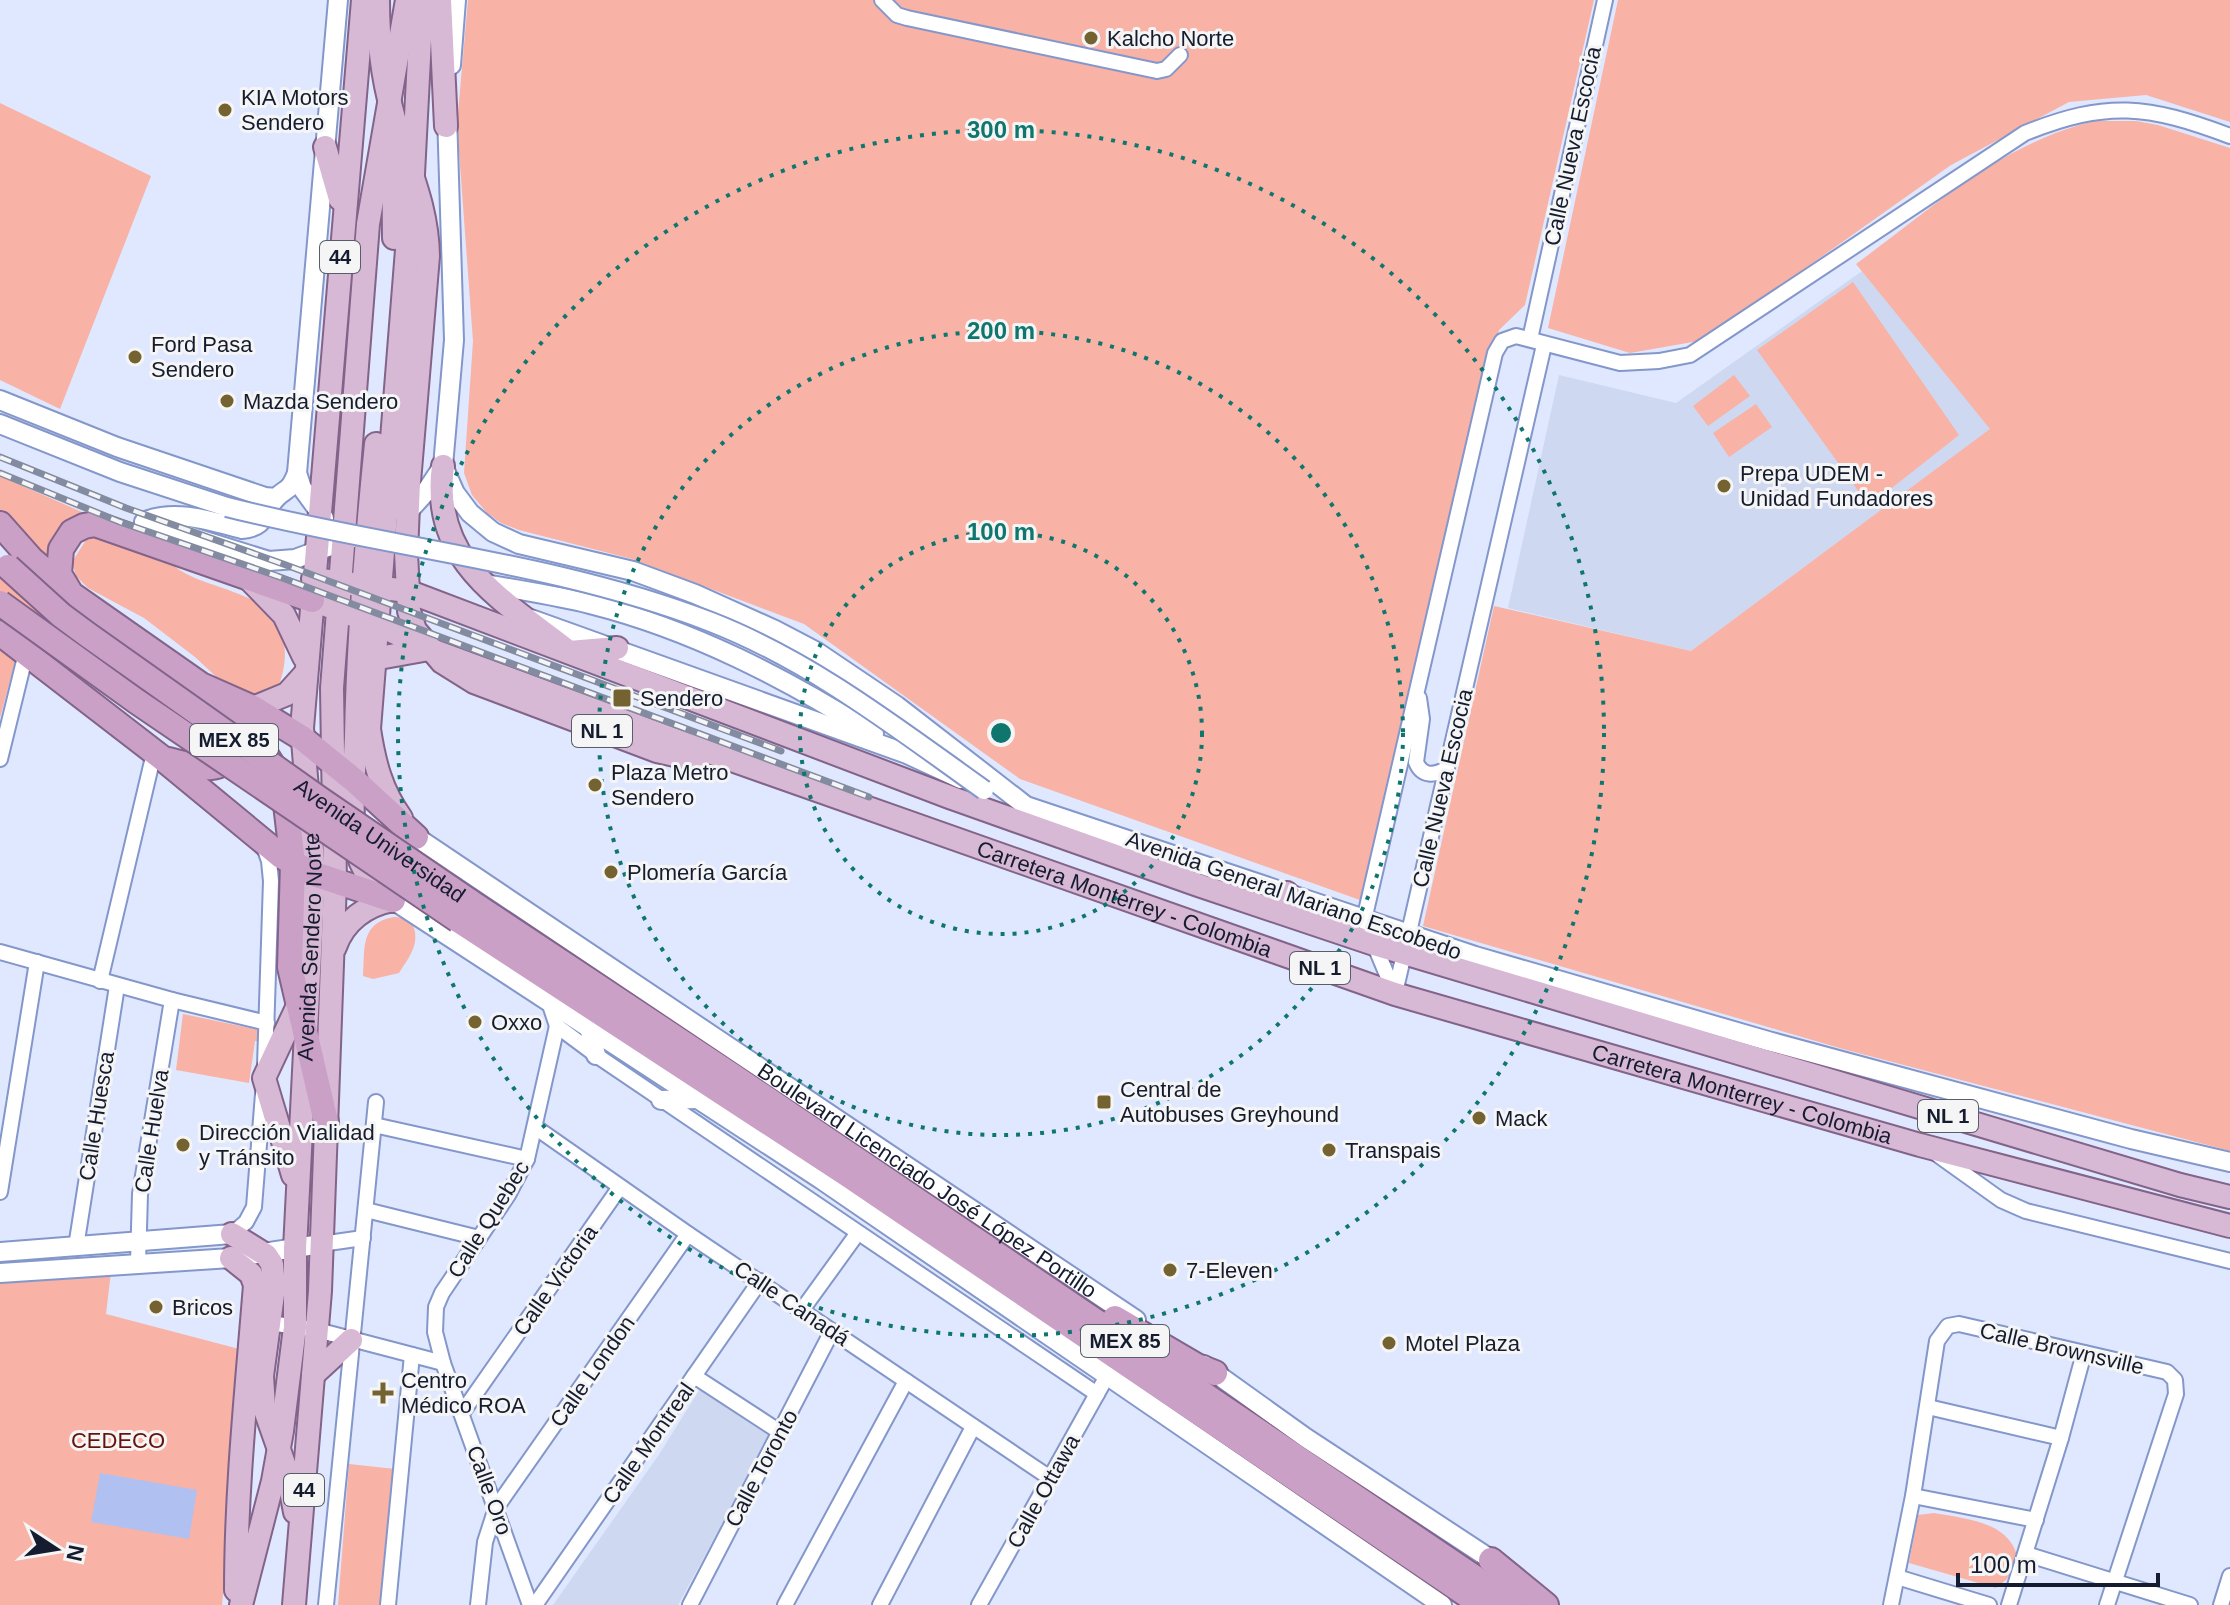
<svg xmlns="http://www.w3.org/2000/svg" width="2230" height="1605" font-family="Helvetica,sans-serif">
<style>
.built{fill:#cfd8f1}
.green{fill:#f8b2a6}
.water{fill:#b0c1f1}
.lines{fill:none;stroke-linecap:round;stroke-linejoin:round}
.minor-casing{stroke:#8497cb;stroke-width:18}
.tertiary-casing{stroke:#8497cb;stroke-width:22}
.primary-casing{stroke:#826389;stroke-width:26}
.trunk-casing{stroke:#826389;stroke-width:28}
.minor{stroke:#fff;stroke-width:14}
.tertiary{stroke:#fff;stroke-width:18}
.primary{stroke:#d7b8d5;stroke-width:22}
.trunk{stroke:#caa0c7;stroke-width:24}
.rail-casing{stroke:#838ba0;stroke-width:7}
.rail{stroke:#f5f5f5;stroke-width:4;stroke-dasharray:12;stroke-linecap:butt}
.tertiary-bridge-casing{stroke:#8497cb;stroke-width:22;stroke-linecap:butt}
.trunk-bridge-casing{stroke:#826389;stroke-width:28;stroke-linecap:butt}
.tertiary-bridge{stroke:#fff;stroke-width:18}
.trunk-bridge{stroke:#caa0c7;stroke-width:24}
.ring{fill:none;stroke:#0f766e;stroke-width:4;stroke-dasharray:4 8}
.poi-dot{fill:#746230;stroke:#f5f5f5;stroke-width:3}
.labels{text-anchor:middle;stroke-width:6;stroke-linejoin:round;paint-order:stroke}
.shield{fill:#f5f5f5;stroke:#585d6a;stroke-width:2}
.shield-label{font-size:20px;font-weight:bold;fill:#151c2f}
.poi-label{font-size:22px;fill:#151c2f;stroke:#f5f5f5;text-anchor:start}
.street-label{font-size:22px;fill:#151c2f;stroke:#f5f5f5}
.park-label{font-size:22px;fill:#65120c;stroke:#f5f5f5}
.centre{fill:#0f766e;stroke:#f5f5f5;stroke-width:4}
.ring-label{font-size:24px;text-anchor:middle;font-weight:bold;fill:#0f766e;stroke:#f5f5f5;stroke-width:6;stroke-linejoin:round;paint-order:stroke}
</style>
<rect width="100%" height="100%" fill="#dfe8fe"/>
<g class="built">
<path d="M1862,271L1991,429L1691,651L1508,608L1559,375L1676,403Z"/>
<path d="M700,1389L771,1433L678,1605H553L658,1456Z"/>
</g>
<g class="green">
<path d="M468,0H1594L1525,305L1499,330L1360,900L1020,779L804,624L632,559L519,530L501,523L487,513L472,495L464,473L473,341L457,124Z"/>
<path d="M1618,0H2230V122L2146,95L2069,102L1951,165L1704,340L1630,353L1548,328Z"/>
<path d="M0,103L151,176L60,409L0,380Z"/>
<path d="M2095,121H2136L2158,125L2230,148V1151L1843,1049L1423,926L1494,606L1691,651L1990,429L1856,264C1931,209 2003,142 2095,121Z"/>
<path d="M1853,282L1959,435L1869,506L1757,350Z"/>
<path d="M1734,375L1750,396L1708,426L1693,406Z"/>
<path d="M1756,404L1772,427L1729,457L1713,433Z"/>
<path d="M0,476L91,516L74,521L58,530L48,560L0,511Z"/>
<path d="M97,536C120,544 146,550 168,561C173,564 177,569 183,572C206,586 257,594 273,615C290,636 288,676 272,696H251L224,684L195,657L144,618L88,588L76,576L72,562L86,540Z"/>
<path d="M0,577L83,654L0,593Z"/>
<path d="M0,639L18,651L0,718Z"/>
<path d="M394,917L410,918C422,941 412,953 399,973L373,979L363,976C365,948 360,923 394,917Z"/>
<path d="M183,1014L265,1031V1042L255,1041L249,1083L176,1070Z"/>
<path d="M111,1272L106,1314L243,1350L222,1605H0V1281Z"/>
<path d="M349,1464L395,1469L382,1605H338Z"/>
<path d="M1934,1513C1966,1519 2010,1521 2018,1559L2007,1579L1996,1588L1909,1563L1918,1515Z"/>
</g>
<path class="water" d="M100,1473L197,1490L189,1539L91,1522Z"/>
<g class="lines">
<defs>
<g id="minor">
<path d="M882,0L897,15L907,18L1157,71L1166,69L1180,55"/>
<path d="M1530,339L1605,0"/>
<path d="M1419,698L1422,719L1416,762C1422,777 1435,776 1447,768"/>
<path d="M0,759L26,653"/>
<path d="M264,847L269,861L271,881L265,1065"/>
<path d="M0,952L172,1000L267,1023"/>
<path d="M100,981L154,753"/>
<path d="M1395,993L1544,345"/>
<path d="M1395,994L1364,920L1495,353L1502,341L1516,336L1620,363L1659,361L1690,355L2025,133C2108,100 2147,105 2230,136"/>
<path d="M549,1002L557,1026L596,1055L1097,1394"/>
<path d="M374,1125L527,1159"/>
<path d="M535,1127L688,1234L1050,1478"/>
<path d="M1938,1155L2001,1200L2026,1211L2230,1261"/>
<path d="M0,1192L37,962"/>
<path d="M366,1210L479,1238"/>
<path d="M232,1234L246,1222L254,1207L263,1094"/>
<path d="M321,1244L363,1238"/>
<path d="M76,1247L117,986"/>
<path d="M138,1263L140,1194L172,1000"/>
<path d="M802,1310L857,1234"/>
<path d="M270,1323L317,1330L443,1363"/>
<path d="M694,1376L780,1432"/>
<path d="M1928,1407L2061,1438"/>
<path d="M462,1413L620,1187"/>
<path d="M1913,1496L2036,1520"/>
<path d="M2026,1554L2190,1605"/>
<path d="M1897,1577L1989,1605"/>
<path d="M326,1605L376,1102"/>
<path d="M388,1605L412,1355"/>
<path d="M478,1605L485,1542L496,1508L688,1234"/>
<path d="M530,1605L443,1363L435,1332L436,1307L442,1293L508,1195L527,1159L557,1026"/>
<path d="M535,1605L760,1281"/>
<path d="M690,1605L832,1331"/>
<path d="M785,1605L906,1381"/>
<path d="M880,1605L973,1427"/>
<path d="M979,1605L1107,1376"/>
<path d="M1891,1605L1913,1496L1937,1341L1948,1326L1959,1324L2167,1372L2175,1380L2176,1394L2107,1605"/>
<path d="M2009,1605L2061,1438L2084,1353"/>
<path d="M2221,1605L2230,1576"/>
</g>
<g id="tertiary">
<path d="M451,65L456,0"/>
<path d="M0,400L117,447L265,497L276,498"/>
<path d="M0,424L120,472L227,507"/>
<path d="M444,468L455,493L470,513L493,532L519,544L633,571L695,594L775,630L817,652L897,706L1026,806L1475,956L1768,1041L2131,1139L2230,1162"/>
<path d="M297,473L302,488L324,518"/>
<path d="M405,515L425,493L443,466L454,340L447,114"/>
<path d="M146,521C176,509 211,521 242,529C267,527 263,512 276,498C287,487 289,493 297,473L338,0"/>
<path d="M144,522L269,561L295,559L352,538"/>
<path d="M481,583C517,590 554,595 590,604C693,630 785,678 874,734"/>
<path d="M531,619L907,754L961,779"/>
<path id="s1" d="M404,838L416,837L1136,1320"/>
<path d="M384,890L393,900L822,1180L1442,1605"/>
<path d="M589,1027L596,1055"/>
<path d="M661,1100L697,1099"/>
<path d="M0,1252L232,1234"/>
<path d="M0,1273L231,1258L321,1244"/>
<path d="M1204,1365L1306,1438L1501,1566"/>
</g>
<g id="primary">
<path d="M378,0C378,37 382,75 392,111C405,163 427,201 428,256L409,482L406,553L409,611L415,630L442,662L474,682L657,751L697,760"/>
<path d="M440,0L446,126"/>
<path d="M393,137L394,238"/>
<path d="M325,147L340,199"/>
<path d="M376,444C366,541 358,638 356,736C355,767 350,802 354,833C356,861 369,884 392,899"/>
<path d="M443,466C430,562 503,600 569,652L617,648"/>
<path d="M249,579L284,615L304,657"/>
<path d="M313,579L407,591L952,798L1198,885L1374,944L2180,1185L2230,1197"/>
<path id="s2" d="M312,600L377,624L429,649L678,741L1395,994L1920,1145L2230,1226"/>
<path d="M362,661L429,649"/>
<path d="M253,708L287,694L306,673"/>
<path d="M401,818C381,790 374,762 369,729L413,174L422,0"/>
<path d="M1287,893L1315,923"/>
<path d="M335,947C344,921 366,905 393,900"/>
<path d="M293,1175L264,1078L302,997"/>
<path d="M232,1234L266,1255L272,1264L274,1287L262,1376L264,1407L288,1475L295,1512"/>
<path d="M231,1258L251,1274L255,1285C247,1386 236,1488 236,1590"/>
<path d="M313,1375L351,1340"/>
<path id="s3" d="M241,1605L273,1481L282,1431L295,1327V1249L314,874L302,728L363,0"/>
<path d="M294,1605L320,1291L335,882L332,688L368,224L407,0"/>
</g>
<g id="trunk">
<path d="M0,524L32,560L66,589"/>
<path d="M312,600L95,524L84,526L72,532L61,549L59,574L71,594L201,685L253,708L302,738L355,781L416,837"/>
<path d="M0,633L162,758L281,856L314,874L393,900"/>
<path d="M212,695L258,742L273,766L285,796L293,863L290,967L326,1122"/>
<path d="M168,760C194,766 223,778 236,747"/>
<path d="M469,901L736,1078L1515,1605"/>
<path d="M458,920L848,1175L1482,1605"/>
<path d="M1115,1318L1197,1366L1215,1373"/>
<path d="M1491,1560L1546,1605"/>
</g>
</defs>
<use href="#minor" class="minor-casing"/>
<use href="#tertiary" class="tertiary-casing"/>
<use href="#primary" class="primary-casing"/>
<use href="#trunk" class="trunk-casing"/>
<use href="#minor" class="minor"/>
<use href="#tertiary" class="tertiary"/>
<use href="#primary" class="primary"/>
<use href="#trunk" class="trunk"/>
<defs>
<g id="rail">
<path d="M0,457L126,508L286,565L781,751"/>
<path d="M0,473L120,522L277,576L869,797"/>
</g>
</defs>
<use href="#rail" class="rail-casing"/>
<use href="#rail" class="rail"/>
<defs>
<path id="tertiary-bridge" d="M227,507C387,548 556,562 711,622C811,661 897,728 984,790"/>
<g id="trunk-bridge">
<path id="s4" d="M8,567L61,615L88,635L321,800L469,901"/>
<path d="M0,603L136,701L458,920"/>
</g>
</defs>
<use href="#tertiary-bridge" class="tertiary-bridge-casing"/>
<use href="#trunk-bridge" class="trunk-bridge-casing"/>
<use href="#tertiary-bridge" class="tertiary-bridge"/>
<use href="#trunk-bridge" class="trunk-bridge"/>
</g>
<g class="ring">
<circle cx="1001" cy="733" r="201"/>
<circle cx="1001" cy="733" r="402"/>
<circle cx="1001" cy="733" r="603"/>
</g>
<g class="poi-dot">
<circle cx="1091" cy="38" r="8"/>
<circle cx="225" cy="110" r="8"/>
<circle cx="135" cy="357" r="8"/>
<circle cx="227" cy="401" r="8"/>
<circle cx="1724" cy="486" r="8"/>
<rect x="612" y="688" width="20" height="20" rx="4"/>
<circle cx="595" cy="785" r="8"/>
<circle cx="611" cy="872" r="8"/>
<circle cx="475" cy="1022" r="8"/>
<rect x="1096" y="1094" width="16" height="16" rx="4"/>
<circle cx="1479" cy="1118" r="8"/>
<circle cx="183" cy="1145" r="8"/>
<circle cx="1329" cy="1150" r="8"/>
<circle cx="1170" cy="1270" r="8"/>
<circle cx="156" cy="1307" r="8"/>
<circle cx="1389" cy="1343" r="8"/>
<path d="M379 1381h8v8h8v8h-8v8h-8v-8h-8v-8h8z"/>
</g>
<g class="labels">
<g class="shield">
<rect x="320" y="241" width="40" height="32" rx="6"/>
<rect x="572" y="715" width="60" height="32" rx="6"/>
<rect x="190" y="724" width="88" height="32" rx="6"/>
<rect x="1290" y="952" width="60" height="32" rx="6"/>
<rect x="1918" y="1100" width="60" height="32" rx="6"/>
<rect x="1081" y="1325" width="88" height="32" rx="6"/>
<rect x="284" y="1474" width="40" height="32" rx="6"/>
</g>
<g class="shield-label">
<text x="340" y="264">44</text>
<text x="602" y="738">NL 1</text>
<text x="234" y="747">MEX 85</text>
<text x="1320" y="975">NL 1</text>
<text x="1948" y="1123">NL 1</text>
<text x="1125" y="1348">MEX 85</text>
<text x="304" y="1497">44</text>
</g>
<g class="poi-label">
<text x="1107" y="46">Kalcho Norte</text>
<text x="241" y="105">KIA Motors<tspan x="241" dy="25">Sendero</tspan></text>
<text x="151" y="352">Ford Pasa<tspan x="151" dy="25">Sendero</tspan></text>
<text x="243" y="409">Mazda Sendero</text>
<text x="1740" y="481">Prepa UDEM -<tspan x="1740" dy="25">Unidad Fundadores</tspan></text>
<text x="640" y="706">Sendero</text>
<text x="611" y="780">Plaza Metro<tspan x="611" dy="25">Sendero</tspan></text>
<text x="627" y="880">Plomería García</text>
<text x="491" y="1030">Oxxo</text>
<text x="1120" y="1097">Central de<tspan x="1120" dy="25">Autobuses Greyhound</tspan></text>
<text x="1495" y="1126">Mack</text>
<text x="199" y="1140">Dirección Vialidad<tspan x="199" dy="25">y Tránsito</tspan></text>
<text x="1345" y="1158">Transpais</text>
<text x="1186" y="1278">7-Eleven</text>
<text x="172" y="1315">Bricos</text>
<text x="1405" y="1351">Motel Plaza</text>
<text x="401" y="1388">Centro<tspan x="401" dy="25">Médico ROA</tspan></text>
</g>
<g class="street-label">
<text transform="translate(1572 146) rotate(-78)" y="8">Calle Nueva Escocia</text>
<text transform="translate(1442 788) rotate(-77)" y="8">Calle Nueva Escocia</text>
<text dy="8" stroke="none"><textPath href="#s4" startOffset="462">Avenida Universidad</textPath></text>
<text transform="translate(1294 895) rotate(19)" y="8">Avenida General Mariano Escobedo</text>
<text dy="8" stroke="none"><textPath href="#s2" startOffset="866">Carretera Monterrey - Colombia</textPath></text>
<text dy="8" stroke="none"><textPath href="#s3" startOffset="664">Avenida Sendero Norte</textPath></text>
<text dy="8" stroke="none"><textPath href="#s2" startOffset="1514">Carretera Monterrey - Colombia</textPath></text>
<text transform="translate(96 1116) rotate(-81)" y="8">Calle Huesca</text>
<text transform="translate(151 1131) rotate(-81)" y="8">Calle Huelva</text>
<text dy="8" stroke="none"><textPath href="#s1" startOffset="628">Boulevard Licenciado José López Portillo</textPath></text>
<text transform="translate(488 1219) rotate(-58)" y="8">Calle Quebec</text>
<text transform="translate(555 1280) rotate(-55)" y="8">Calle Victoria</text>
<text transform="translate(792 1303) rotate(34)" y="8">Calle Canadá</text>
<text transform="translate(2062 1348) rotate(13)" y="8">Calle Brownsville</text>
<text transform="translate(592 1371) rotate(-55)" y="8">Calle London</text>
<text transform="translate(648 1443) rotate(-55)" y="8">Calle Montreal</text>
<text transform="translate(761 1468) rotate(-62)" y="8">Calle Toronto</text>
<text transform="translate(490 1490) rotate(70)" y="8">Calle Oro</text>
<text transform="translate(1043 1491) rotate(-61)" y="8">Calle Ottawa</text>
</g>
<g class="park-label">
<text x="118" y="1448">CEDECO</text>
</g>
</g>
<circle cx="1001" cy="733" r="12" class="centre"/>
<g class="ring-label">
<text x="1001" y="138">300 m</text>
<text x="1001" y="339">200 m</text>
<text x="1001" y="540">100 m</text>
</g>
<g transform="translate(56 1549) rotate(102)" stroke="#f5f5f5" stroke-width="6" paint-order="stroke">
<path d="M0-6L14 30L0 20L-14 30Z" fill="#151c2f"/>
<text y="-12" font-size="22" font-weight="bold" text-anchor="middle" fill="#151c2f">N</text>
</g>
<path d="M1958 1573v12h200v-12" fill="none" stroke="#151c2f" stroke-width="4"/>
<text x="1970" y="1573" font-size="24" fill="#151c2f" stroke="#f5f5f5" stroke-width="6" paint-order="stroke">100 m</text>
</svg>
